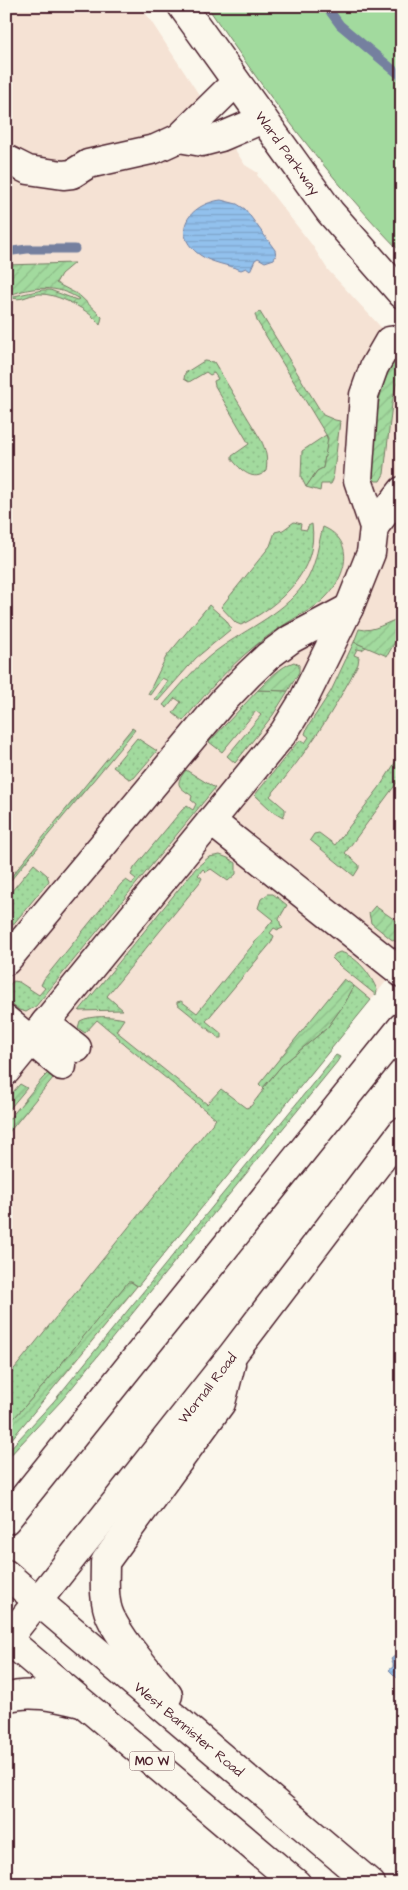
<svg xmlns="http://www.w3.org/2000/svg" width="408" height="1890" font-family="'Architects Daughter',sans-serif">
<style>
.built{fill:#f5e2d4}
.grass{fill:url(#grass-dots);stroke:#767c64}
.park{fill:#a2da9e;stroke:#767c64}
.garden{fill:url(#garden-furrows);stroke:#767c64}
.water{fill:url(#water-rules);stroke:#75809f}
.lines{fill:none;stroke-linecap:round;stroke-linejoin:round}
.stream{stroke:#75809f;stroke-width:9}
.minor-casing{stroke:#4a1f2b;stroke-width:31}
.major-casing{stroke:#4a1f2b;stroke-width:31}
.minor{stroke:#fbf7ec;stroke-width:28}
.major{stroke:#fbf7ec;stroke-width:28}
.labels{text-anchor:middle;stroke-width:4;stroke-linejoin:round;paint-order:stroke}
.shield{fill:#fbf7ec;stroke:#7f6065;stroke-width:1}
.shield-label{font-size:12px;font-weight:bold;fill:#4a1f2b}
.street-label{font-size:14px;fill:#4a1f2b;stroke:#fbf7ec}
</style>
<defs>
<pattern id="grass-dots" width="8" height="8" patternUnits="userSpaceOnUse" patternTransform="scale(1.25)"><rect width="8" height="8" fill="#a2da9e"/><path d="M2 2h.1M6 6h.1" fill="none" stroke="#8dbb88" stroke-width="1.8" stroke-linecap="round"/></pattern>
<pattern id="garden-furrows" width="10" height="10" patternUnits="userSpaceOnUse" patternTransform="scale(1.25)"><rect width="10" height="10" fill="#a2da9e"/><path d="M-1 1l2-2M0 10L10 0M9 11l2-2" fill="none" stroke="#8dbb88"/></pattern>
<pattern id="water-rules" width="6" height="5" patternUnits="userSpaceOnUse" patternTransform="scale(1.25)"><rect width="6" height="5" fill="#92c1ed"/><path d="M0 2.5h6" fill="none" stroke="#7fa5cb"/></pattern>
</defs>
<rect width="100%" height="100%" fill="#fbf7ec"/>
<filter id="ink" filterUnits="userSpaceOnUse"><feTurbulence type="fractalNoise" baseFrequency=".02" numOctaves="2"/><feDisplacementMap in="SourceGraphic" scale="10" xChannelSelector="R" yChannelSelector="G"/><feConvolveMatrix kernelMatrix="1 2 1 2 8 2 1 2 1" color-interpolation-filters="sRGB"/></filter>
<g filter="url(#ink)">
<path class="built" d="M6,6H141L245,165L258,173L257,175L312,245L328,270L402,350V962L63,1378L6,1439Z"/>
<g class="grass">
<path d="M204,361L214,362L261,440C266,450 268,460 266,471C254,483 240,470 232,459V456L249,444L215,386L214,381L218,379L214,373L210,375L206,372L189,382L184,379L185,373Z"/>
<path d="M326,435L328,441L323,468L317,471L306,487L301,477L302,451Z"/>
<path d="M294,522L301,524L300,529L307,530L308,526L312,524C319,571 279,606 241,625L236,623L221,607L270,546L275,532L283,530Z"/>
<path d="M323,527C357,541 346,578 324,599C315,608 303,613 292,620C275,630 258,643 243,656C221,676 202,698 183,721L173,713L181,702L175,698L167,708L163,705C180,686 196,666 216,651C248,627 287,613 308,578C317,561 318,544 323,527Z"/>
<path d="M209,605L226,620L231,628L230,630L196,658L158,701L155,699L168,681L162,678L150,695L148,694L166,657Z"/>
<path d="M354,642L366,647L362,650L357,649L354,655L359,657L358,664C333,713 306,754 270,796L285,809V813L283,817L271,810L255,795L296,744L301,740L305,743L309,737L305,734L307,728L331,691Z"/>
<path d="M258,690L288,691L273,715L235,763L227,756L261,715L256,711L222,752L209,742Z"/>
<path d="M137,738L157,751L134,778L129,779L113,767Z"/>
<path d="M402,752V776L345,853L359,865V868L354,876L310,840L314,834L319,833L335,845L379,788Z"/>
<path d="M186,770L215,788L36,1006L26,1012L19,1010L7,1001C5,992 7,987 13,981L19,982L39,995L45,988L41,985L44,979L121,884L126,880L132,884L136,879L131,875L134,868L182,810L187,806L193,810L196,804L191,800L192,796C178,786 174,785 186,770Z"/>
<path d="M220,855L228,858L236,863V874L228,881L211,869L206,872L203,869L198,875L202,878L200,882L107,996L123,1010L79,1011L196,868L209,857Z"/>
<path d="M34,864L47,875L49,881L6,933V898Z"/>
<path d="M268,894H273L287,905L279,919L281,926L283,928L278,930L274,928L270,933L274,936L271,943L206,1021L222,1034V1038H219L177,1004V1002L181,1001L197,1013L273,920L258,908L261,899Z"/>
<path d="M340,952C357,956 371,975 377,990L376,995L341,967L332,958L335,954Z"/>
<path d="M354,986L371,1000L138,1286L131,1282L128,1283L44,1385L6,1427V1379L216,1119L119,1040L120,1039L97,1020L85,1033L78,1028L80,1021C91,1015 112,1016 124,1019L116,1031L207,1104L221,1089L246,1108L251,1106L264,1089L263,1088L282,1065L327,1028L345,1003Z"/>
<path d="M336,1055L340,1057L337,1062L62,1400L6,1460V1453L54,1401Z"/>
</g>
<path class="park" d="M207,6H402V253C330,180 264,91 207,6Z"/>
<g class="garden">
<path d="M74,263L61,274L56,283L79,295L102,317L100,325C91,310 56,293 39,294C25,295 23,302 9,297L42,290H50L77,300L79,299C58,285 33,286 10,295L6,294V265Z"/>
<path d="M260,312L323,415L335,420L340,421L333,480L331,484H321L320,491L306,487L317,471L323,468L328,438L257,321L255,314Z"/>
<path d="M402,358V373L396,385L392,404L384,474L380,481H376L373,479L372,473C375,447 374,367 402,358Z"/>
<path d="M402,618V637L399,635L387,656L354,642L359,629C374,633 387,621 402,618Z"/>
<path d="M294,662L299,665V672L288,691L258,690C268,680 281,666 294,662Z"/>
<path d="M132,728L135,730L6,886V883Z"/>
<path d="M375,906L398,922L402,923V945L391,939L371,923L369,913Z"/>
<path d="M344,979L354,986L345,1003L327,1028L282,1065L263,1088L259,1084Z"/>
<path d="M48,1073L53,1078L6,1136V1123L42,1079Z"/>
<path d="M20,1084L27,1088L6,1113V1100Z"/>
<path d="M128,1282H131L137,1286L6,1446V1427L44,1385Z"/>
</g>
<g class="water">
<path d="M221,200L237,204L245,209L275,250L276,255L274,259L265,262L258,258L255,260L250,271L246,268L241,270C229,265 211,263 200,255C169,233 189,204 221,200Z"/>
<path d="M402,1650V1676L397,1678L389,1670L393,1667V1663L391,1659Z"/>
</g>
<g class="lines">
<g class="stream">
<path d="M326,6L340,25L402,77"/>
<path d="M6,252L27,249H75"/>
</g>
<defs>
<g id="minor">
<path d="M179,138L202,142L221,137L263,119"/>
<path d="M6,159L28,170L63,175L72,174L88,164L155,149L179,138L236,82"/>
<path d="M374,527L402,491"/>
<path d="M211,821L402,973"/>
<path d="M6,961L223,701L249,674L268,656L291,639L349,608"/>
<path d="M6,1020L62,1066"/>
<path d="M45,1023L77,1048"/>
<path d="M6,1071L284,732L303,701L349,608L371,553L374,527L358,480L364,395L374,367L389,341L402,339"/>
</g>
<g id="major">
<path d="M182,6L330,212L402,294"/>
<path d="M6,1520L402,1027"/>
<path d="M6,1574L371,1884"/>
<path d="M6,1638L297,1884"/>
<path d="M6,1641L233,1354L402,1132"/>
<path d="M168,1695C150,1673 121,1641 110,1616C103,1600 105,1579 105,1562L221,1403L231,1364"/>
<path d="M6,1698C30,1690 57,1697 81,1703"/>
</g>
</defs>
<use href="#minor" class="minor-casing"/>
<use href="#major" class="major-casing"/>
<use href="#minor" class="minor"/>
<use href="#major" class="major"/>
</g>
</g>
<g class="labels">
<rect class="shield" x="129.5" y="1751.5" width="45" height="19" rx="4"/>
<g class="shield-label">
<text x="152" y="1765">MO W</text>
</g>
<g class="street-label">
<text transform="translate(288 153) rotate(54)" y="5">Ward Parkway</text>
<text transform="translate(207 1388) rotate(-52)" y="5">Wornall Road</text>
<text transform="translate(189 1729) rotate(40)" y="5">West Bannister Road</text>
</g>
</g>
<rect width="408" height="1890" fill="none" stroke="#fbf7ec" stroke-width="25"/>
<rect x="12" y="12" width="383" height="1865" fill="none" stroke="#4a1f2b" stroke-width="2" filter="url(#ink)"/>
</svg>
